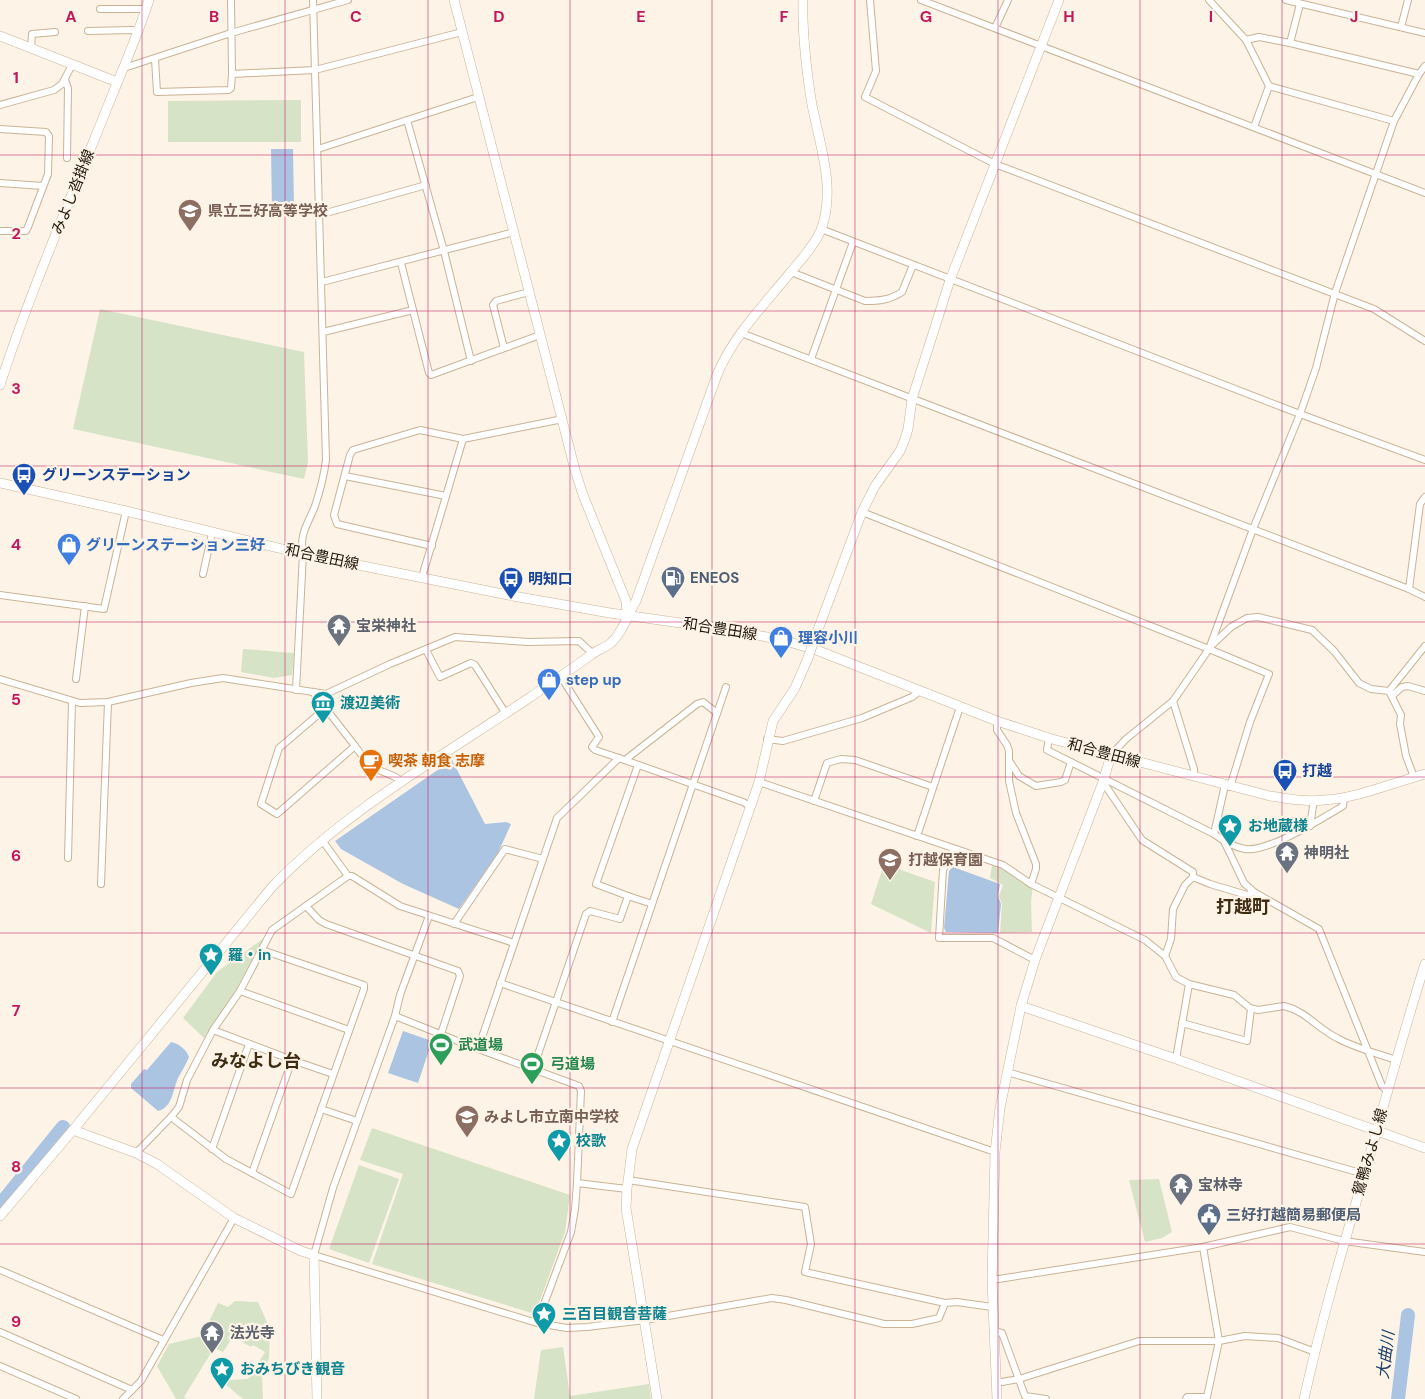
<svg xmlns="http://www.w3.org/2000/svg" width="1425" height="1399" font-family="'DM Sans','Noto Sans JP',sans-serif">
<style>
.green{fill:#d6e3c6}
.water{fill:#abc4e2}
.lines{fill:none;stroke-linecap:round;stroke-linejoin:round}
.river{stroke:#abc4e2;stroke-width:14}
.street-casing{stroke:#cab395;stroke-width:8}
.secondary-casing{stroke:#cab395;stroke-width:10}
.street{stroke:#fff;stroke-width:6}
.secondary{stroke:#fff;stroke-width:9}
.secondary-bridge-casing{stroke:#cab395;stroke-width:10;stroke-linecap:butt}
.secondary-bridge{stroke:#fff;stroke-width:9}
.grid{fill:none;stroke:#c2185b;stroke-width:1;stroke-opacity:0.55}
.labels{text-anchor:middle;stroke-width:4.5;stroke-linejoin:round;paint-order:stroke}
.street-label{font-size:15px;fill:#1f170b;stroke:#fdf4e7}
.education-label{font-size:15px;font-weight:bold;fill:#785e54;stroke:#fdf4e7;text-anchor:start}
.transit-label{font-size:15px;font-weight:bold;fill:#164399;stroke:#fdf4e7;text-anchor:start}
.shop-label{font-size:15px;font-weight:bold;fill:#366cbe;stroke:#fdf4e7;text-anchor:start}
.service-label{font-size:15px;font-weight:bold;fill:#4e5e75;stroke:#fdf4e7;text-anchor:start}
.worship-label{font-size:15px;font-weight:bold;fill:#5b616d;stroke:#fdf4e7;text-anchor:start}
.culture-label{font-size:15px;font-weight:bold;fill:#0d838f;stroke:#fdf4e7;text-anchor:start}
.food-label{font-size:15px;font-weight:bold;fill:#c56008;stroke:#fdf4e7;text-anchor:start}
.leisure-label{font-size:15px;font-weight:bold;fill:#27864d;stroke:#fdf4e7;text-anchor:start}
.water-label{font-size:16px;font-style:italic;fill:#1f4069;stroke:#fdf4e7}
.quarter-label{font-size:18px;font-weight:bold;fill:#3f2d13;stroke:#fdf4e7}
.grid-label{font-size:16px;text-anchor:middle;font-weight:bold;fill:#c2185b;stroke:#fdf4e7;stroke-width:4.5;stroke-linejoin:round;paint-order:stroke}
</style>
<rect width="100%" height="100%" fill="#fdf4e7"/>
<g class="green">
<path d="M301,100V142H168V101Z"/>
<path d="M100,309L304,352L308,462L304,479L73,429Z"/>
<path d="M243,649L294,653L292,675L274,678L241,672Z"/>
<path d="M884,864L935,882L931,933L871,904Z"/>
<path d="M992,865L1002,867L1033,887L1031,901L1032,932L1000,933L1002,904L999,896L1003,885L990,878Z"/>
<path d="M264,938L236,990L204,1038L183,1018L217,972Z"/>
<path d="M372,1128L570,1195L565,1232L535,1314L372,1264L403,1174L360,1160Z"/>
<path d="M359,1165L399,1179L369,1263L329,1249Z"/>
<path d="M1159,1179L1172,1232L1162,1238L1145,1242L1129,1180Z"/>
<path d="M235,1301L258,1302L270,1329L269,1358L262,1375L263,1399H243L225,1384L227,1380L248,1379L265,1352L253,1345L251,1347L233,1337L223,1352L214,1348L184,1397L187,1399H176L157,1366L169,1344L202,1336L218,1303L228,1307Z"/>
<path d="M563,1347L570,1396L649,1384L651,1399H534L541,1350Z"/>
</g>
<g class="water">
<path d="M271,149H293L294,209L272,210Z"/>
<path d="M452,760L485,824L506,822L511,824L498,853L459,909L403,884L341,849L335,841Z"/>
<path d="M953,867L1000,884L998,896L1001,904L998,933L946,932L944,928L949,871Z"/>
<path d="M403,1031L432,1041L418,1083L388,1073Z"/>
<path d="M171,1042C178,1043 187,1050 189,1057C186,1064 182,1071 178,1078C173,1090 172,1108 158,1111L131,1088V1084L144,1069L147,1070Z"/>
</g>
<g class="lines">
<g class="river">
<path d="M0,1205L63,1127"/>
<path d="M1398,1399L1408,1315"/>
</g>
<defs>
<g id="street">
<path d="M231,0L232,74L315,70L462,32"/>
<path d="M870,0L876,71L865,97L995,164L1374,309L1425,341"/>
<path d="M921,0L1425,193"/>
<path d="M1209,0L1246,40L1269,86L1254,127"/>
<path d="M1286,0L1425,33"/>
<path d="M100,9H146"/>
<path d="M1401,27L1408,0"/>
<path d="M995,28L1008,0"/>
<path d="M88,31L133,30L137,32"/>
<path d="M1246,40L1259,37L1290,43L1419,74"/>
<path d="M1290,43L1300,4"/>
<path d="M31,48L32,34L55,32"/>
<path d="M155,59L157,92L229,90L231,88L232,74"/>
<path d="M124,68L231,33L348,0"/>
<path d="M65,80L68,88L67,158"/>
<path d="M1269,86L1394,121"/>
<path d="M0,105L54,90L62,84L72,65"/>
<path d="M407,120L444,251L471,361"/>
<path d="M0,129L46,132L49,136L48,174L28,227L26,231H0"/>
<path d="M318,149L478,97"/>
<path d="M0,183L43,186"/>
<path d="M319,215L426,185"/>
<path d="M821,229L1300,414L1425,460"/>
<path d="M401,263L429,373L431,375L540,335"/>
<path d="M791,272L865,301C879,301 890,300 902,292L913,265"/>
<path d="M322,282L514,232"/>
<path d="M323,332L413,310"/>
<path d="M741,333L1409,589L1420,504L1425,497"/>
<path d="M504,348L493,305L496,301L529,292"/>
<path d="M811,359L853,242"/>
<path d="M345,476L446,496"/>
<path d="M862,512L1209,649L1269,674L1250,722L1230,787"/>
<path d="M432,546L337,524L334,515L350,455L353,450L420,430L463,439"/>
<path d="M203,574L212,533"/>
<path d="M422,577L463,439L563,419"/>
<path d="M1409,589L1425,597"/>
<path d="M0,595L104,609L126,511"/>
<path d="M1211,646L1231,627L1247,618L1258,617L1312,630L1334,651L1359,683L1371,689L1389,691L1401,715L1400,724L1406,756L1414,777"/>
<path d="M426,650L440,677L471,663L475,665L506,714"/>
<path d="M561,677L599,737L592,747L595,750L619,758"/>
<path d="M0,679L80,703L108,702L191,683L223,678L326,694L390,664L455,637L528,642L579,641L593,654"/>
<path d="M76,679L85,606"/>
<path d="M296,690L303,554C299,534 308,524 315,506C320,491 324,476 326,460L313,0"/>
<path d="M1389,691L1425,646"/>
<path d="M313,692L355,746L277,814L261,804L279,748L326,708"/>
<path d="M1392,696L1402,687L1408,686L1425,691"/>
<path d="M1173,701L1194,769V777"/>
<path d="M997,721V730L1007,745L1009,751V781L1016,813L1036,864V869L1031,884"/>
<path d="M1049,738L1047,750L1214,834C1223,841 1234,847 1245,849C1267,853 1323,818 1343,806L1344,798"/>
<path d="M767,739L783,741L862,718L912,697L920,691"/>
<path d="M355,746C362,756 368,764 379,770C387,774 395,775 401,781"/>
<path d="M1111,755L1126,739L1173,701L1209,649L1253,529L1300,414L1316,368L1335,293L1394,121L1419,74L1425,66"/>
<path d="M625,760L697,704L703,702L717,713"/>
<path d="M1010,762L1019,776L1036,786L1061,782L1065,780L1071,762"/>
<path d="M759,782L1003,865L1031,884L1145,940L1165,956L1176,977L1189,984L1234,995L1250,1008L1258,1010L1284,1006C1306,1011 1318,1029 1337,1038C1355,1048 1376,1053 1396,1060"/>
<path d="M1103,782L1142,840L1193,872V877"/>
<path d="M814,801L827,763L841,759L855,760L933,787"/>
<path d="M1310,826L1314,800"/>
<path d="M1214,834L1225,785"/>
<path d="M917,836L960,707"/>
<path d="M322,840L348,876H352L400,906L514,943"/>
<path d="M1224,841L1244,883L1254,892L1319,929L1382,1086L1388,1092"/>
<path d="M954,849L943,870L939,938H993L1035,960"/>
<path d="M68,858L72,701"/>
<path d="M1193,877L1210,884L1247,895L1254,892"/>
<path d="M101,884L108,702"/>
<path d="M628,896L652,904"/>
<path d="M306,906L319,920L326,924L458,971L460,976L441,1034"/>
<path d="M454,924L505,849L543,859"/>
<path d="M262,950L364,985V989L291,1194L226,1159L171,1117L179,1107L187,1080L213,1030L240,991L272,930L348,876"/>
<path d="M1165,956L1171,939L1173,909L1185,885L1193,877"/>
<path d="M500,983L995,1152"/>
<path d="M240,991L349,1030"/>
<path d="M395,1016L400,995L429,916"/>
<path d="M612,1022L726,687"/>
<path d="M1182,1023L1247,1041L1251,1009"/>
<path d="M213,1030L292,1060L333,1074"/>
<path d="M478,1049L557,818L619,758L743,802L750,806"/>
<path d="M1176,1059L1189,984"/>
<path d="M533,1069L586,914L590,911L620,919L628,896L596,884L638,765"/>
<path d="M1007,1072L1364,1174"/>
<path d="M321,1109L357,1121"/>
<path d="M212,1149L249,1044"/>
<path d="M136,1153L171,1117"/>
<path d="M252,1173L292,1060"/>
<path d="M628,1180L805,1207L811,1244L805,1272L945,1303"/>
<path d="M577,1183L627,1189"/>
<path d="M0,1270L163,1340"/>
<path d="M992,1280L1203,1247L1290,1227L1344,1241L1425,1252"/>
<path d="M537,1323L571,1232L575,1209L577,1183L581,1091L579,1086L470,1046L395,1016L333,1188L314,1255L537,1323L567,1328L587,1327L645,1320L772,1298L786,1300L884,1324H912L939,1318L945,1303L957,1302L992,1307"/>
<path d="M993,1331L1002,1333L1025,1396L1046,1399"/>
<path d="M0,1332L132,1390"/>
<path d="M0,1366L76,1399"/>
<path d="M996,1383L1019,1379L1139,1341H1219L1245,1336L1278,1338L1315,1352"/>
<path d="M123,1399L141,1381L234,1218"/>
<path d="M1186,1399L1187,1397H1207L1219,1341L1203,1247"/>
</g>
<g id="secondary">
<path d="M454,0L575,470L583,495L626,601L627,615"/>
<path d="M0,36L117,82"/>
<path d="M0,385C30,292 69,203 105,113C120,75 137,38 149,0"/>
<path d="M0,483L126,511L303,554L513,596L610,613L723,629L783,640L819,651L997,721L1052,739L1270,796C1288,799 1306,802 1324,800C1358,798 1392,783 1425,774"/>
<path d="M816,635L862,512L875,486L900,451L905,439L908,429L912,399L950,280L1059,0"/>
<path d="M1021,1006L1176,1059L1425,1148"/>
<path d="M73,1130L136,1153L157,1164L234,1218L301,1251L314,1255L317,1399"/>
<path d="M0,1216L73,1130L272,887C346,810 441,757 529,698C550,684 571,669 591,655C597,650 605,648 611,643C623,632 628,614 636,601L717,375C733,336 764,305 790,273C801,260 814,246 821,230C837,187 818,141 811,99C806,66 802,33 803,0"/>
<path d="M657,1399L626,1208L627,1189L632,1149L759,782L773,721L795,688L808,658"/>
<path d="M997,1399L992,1280L995,1152L1000,1108L1021,1006L1035,960L1103,782L1111,755"/>
<path d="M1304,1399C1321,1322 1343,1247 1365,1172C1385,1102 1403,1033 1425,964"/>
</g>
</defs>
<use href="#street" class="street-casing"/>
<use href="#secondary" class="secondary-casing"/>
<use href="#street" class="street"/>
<use href="#secondary" class="secondary"/>
<defs>
<path id="secondary-bridge" d="M808,658L816,635"/>
</defs>
<use href="#secondary-bridge" class="secondary-bridge-casing"/>
<use href="#secondary-bridge" class="secondary-bridge"/>
</g>
<path class="grid" d="M142,0V1399M285,0V1399M428,0V1399M570,0V1399M712,0V1399M855,0V1399M998,0V1399M1140,0V1399M1282,0V1399M0,155H1425M0,311H1425M0,466H1425M0,622H1425M0,777H1425M0,933H1425M0,1088H1425M0,1244H1425"/>
<defs>
<symbol id="school-pin" viewBox="-11 -11 22 30"><path d="M0 17L-7.5 6A9.5 9.5 0 1 1 7.5 6Z" fill="#8d6e63" stroke="#fdf4e7"/><path d="M0-5L7-2L0 1L-7-2ZM-4 1L0 2.5L4 1V4Q0 6-4 4Z" fill="#fff"/></symbol>
<symbol id="bus-pin" viewBox="-11 -11 22 30"><path d="M0 17L-7.5 6A9.5 9.5 0 1 1 7.5 6Z" fill="#1a4fb4" stroke="#fdf4e7"/><path d="M-5-6H5V4H4V6H2V4H-2V6H-4V4H-5ZM-3.5-4V0h7V-4ZM-3.5 1.2v1.5H-2V1.2ZM2 1.2v1.5H3.5V1.2Z" fill="#fff"/></symbol>
<symbol id="shop-pin" viewBox="-11 -11 22 30"><path d="M0 17L-7.5 6A9.5 9.5 0 1 1 7.5 6Z" fill="#3f7fe0" stroke="#fdf4e7"/><path d="M-5-2.5h2.3a2.7 3.5 0 0 1 5.4 0H5L5.5 6h-11ZM-1.5-2.5h3a1.5 2.3 0 0 0-3 0Z" fill="#fff"/></symbol>
<symbol id="fuel-pin" viewBox="-11 -11 22 30"><path d="M0 17L-7.5 6A9.5 9.5 0 1 1 7.5 6Z" fill="#5c6f8a" stroke="#fdf4e7"/><path d="M-5.5-6h7V0h2V4h1.3V-2.5L3-4.5l.8-.8L6-3V5H2.5V1h-1V6h-7ZM-4.2-4.7v3.2H.2V-4.7Z" fill="#fff"/></symbol>
<symbol id="temple-pin" viewBox="-11 -11 22 30"><path d="M0 17L-7.5 6A9.5 9.5 0 1 1 7.5 6Z" fill="#6b7280" stroke="#fdf4e7"/><path d="M0-6L5-2H3V0L6.5 2.5H4V6H1.5V3h-3V6H-4V2.5H-6.5L-3 0V-2H-5Z" fill="#fff"/></symbol>
<symbol id="museum-pin" viewBox="-11 -11 22 30"><path d="M0 17L-7.5 6A9.5 9.5 0 1 1 7.5 6Z" fill="#0f9aa8" stroke="#fdf4e7"/><path d="M0-6L6-3V-2H-6V-3ZM-5-1h2V3h-2ZM-1-1h2V3h-2ZM3-1h2V3H3ZM-6 4H6V6H-6Z" fill="#fff"/></symbol>
<symbol id="cafe-pin" viewBox="-11 -11 22 30"><path d="M0 17L-7.5 6A9.5 9.5 0 1 1 7.5 6Z" fill="#e8710a" stroke="#fdf4e7"/><path d="M-5.5-4.5H6V0H3Q3 3.5 0 3.5H-2.5Q-5.5 3.5-5.5 0ZM3-3.2v2h1.7v-2ZM-6 4.5H4V6H-6Z" fill="#fff"/></symbol>
<symbol id="sight-pin" viewBox="-11 -11 22 30"><path d="M0 17L-7.5 6A9.5 9.5 0 1 1 7.5 6Z" fill="#0f9aa8" stroke="#fdf4e7"/><path d="M0-6L1.8-2.2L6-1.7L2.9 1.2L3.7 5.4L0 3.3L-3.7 5.4L-2.9 1.2L-6-1.7L-1.8-2.2Z" fill="#fff"/></symbol>
<symbol id="stadium-pin" viewBox="-11 -11 22 30"><path d="M0 17L-7.5 6A9.5 9.5 0 1 1 7.5 6Z" fill="#2e9e5b" stroke="#fdf4e7"/><path d="M0-5a6.5 5 0 1 0 0 10a6.5 5 0 1 0 0-10ZM-3.5-1.8h7v3.6h-7Z" fill="#fff"/></symbol>
<symbol id="civic-pin" viewBox="-11 -11 22 30"><path d="M0 17L-7.5 6A9.5 9.5 0 1 1 7.5 6Z" fill="#5c6f8a" stroke="#fdf4e7"/><path d="M-.6-6.5H3V-4.5H.6V-3L4-1V1h2V6H-6V1h2V-1L-.6-3ZM-1.2 2.5V6h2.4V2.5Z" fill="#fff"/></symbol>
</defs>
<g fill-rule="evenodd">
<use href="#school-pin" x="176" y="197" width="28" height="38"/>
<use href="#bus-pin" x="10" y="461" width="28" height="38"/>
<use href="#shop-pin" x="55" y="531" width="28" height="38"/>
<use href="#fuel-pin" x="659" y="564" width="28" height="38"/>
<use href="#bus-pin" x="497" y="565" width="28" height="38"/>
<use href="#temple-pin" x="325" y="612" width="28" height="38"/>
<use href="#shop-pin" x="767" y="624" width="28" height="38"/>
<use href="#shop-pin" x="535" y="666" width="28" height="38"/>
<use href="#museum-pin" x="309" y="689" width="28" height="38"/>
<use href="#cafe-pin" x="357" y="747" width="28" height="38"/>
<use href="#bus-pin" x="1271" y="757" width="28" height="38"/>
<use href="#sight-pin" x="1216" y="812" width="28" height="38"/>
<use href="#temple-pin" x="1273" y="839" width="28" height="38"/>
<use href="#school-pin" x="876" y="846" width="28" height="38"/>
<use href="#sight-pin" x="197" y="941" width="28" height="38"/>
<use href="#stadium-pin" x="427" y="1031" width="28" height="38"/>
<use href="#stadium-pin" x="518" y="1050" width="28" height="38"/>
<use href="#school-pin" x="453" y="1103" width="28" height="38"/>
<use href="#sight-pin" x="545" y="1127" width="28" height="38"/>
<use href="#temple-pin" x="1167" y="1171" width="28" height="38"/>
<use href="#civic-pin" x="1195" y="1201" width="28" height="38"/>
<use href="#sight-pin" x="530" y="1300" width="28" height="38"/>
<use href="#temple-pin" x="198" y="1319" width="28" height="38"/>
<use href="#sight-pin" x="208" y="1355" width="28" height="38"/>
</g>
<g class="labels">
<g class="street-label">
<text transform="translate(73 192) rotate(-68)" y="5">みよし沓掛線</text>
<text transform="translate(322 557) rotate(12)" y="5">和合豊田線</text>
<text transform="translate(720 629) rotate(9)" y="5">和合豊田線</text>
<text transform="translate(1104 753) rotate(15)" y="5">和合豊田線</text>
<text transform="translate(1370 1152) rotate(-74)" y="5">鴛鴨みよし線</text>
</g>
<g class="education-label">
<text x="208" y="216">県立三好高等学校</text>
<text x="908" y="865">打越保育園</text>
<text x="484" y="1122">みよし市立南中学校</text>
</g>
<g class="transit-label">
<text x="42" y="480">グリーンステーション</text>
<text x="528" y="584">明知口</text>
<text x="1302" y="776">打越</text>
</g>
<g class="shop-label">
<text x="86" y="550">グリーンステーション三好</text>
<text x="798" y="643">理容小川</text>
<text x="566" y="685">step up</text>
</g>
<g class="service-label">
<text x="690" y="583">ENEOS</text>
<text x="1226" y="1220">三好打越簡易郵便局</text>
</g>
<g class="worship-label">
<text x="356" y="631">宝栄神社</text>
<text x="1304" y="858">神明社</text>
<text x="1198" y="1190">宝林寺</text>
<text x="230" y="1338">法光寺</text>
</g>
<g class="culture-label">
<text x="340" y="708">渡辺美術</text>
<text x="1248" y="831">お地蔵様</text>
<text x="228" y="960">羅・in</text>
<text x="576" y="1146">校歌</text>
<text x="562" y="1319">三百目観音菩薩</text>
<text x="240" y="1374">おみちびき観音</text>
</g>
<g class="food-label">
<text x="388" y="766">喫茶 朝食 志摩</text>
</g>
<g class="leisure-label">
<text x="458" y="1050">武道場</text>
<text x="550" y="1069">弓道場</text>
</g>
<g class="water-label">
<text transform="translate(1385 1355) rotate(-83)" y="6">大曲川</text>
</g>
<g class="quarter-label">
<text x="1243" y="913">打越町</text>
<text x="256" y="1067">みなよし台</text>
</g>
</g>
<g class="grid-label">
<text x="71" y="22">A</text>
<text x="214" y="22">B</text>
<text x="356" y="22">C</text>
<text x="499" y="22">D</text>
<text x="641" y="22">E</text>
<text x="784" y="22">F</text>
<text x="926" y="22">G</text>
<text x="1069" y="22">H</text>
<text x="1211" y="22">I</text>
<text x="1354" y="22">J</text>
<text x="16" y="83">1</text>
<text x="16" y="239">2</text>
<text x="16" y="394">3</text>
<text x="16" y="550">4</text>
<text x="16" y="705">5</text>
<text x="16" y="861">6</text>
<text x="16" y="1016">7</text>
<text x="16" y="1172">8</text>
<text x="16" y="1327">9</text>
</g>
</svg>
